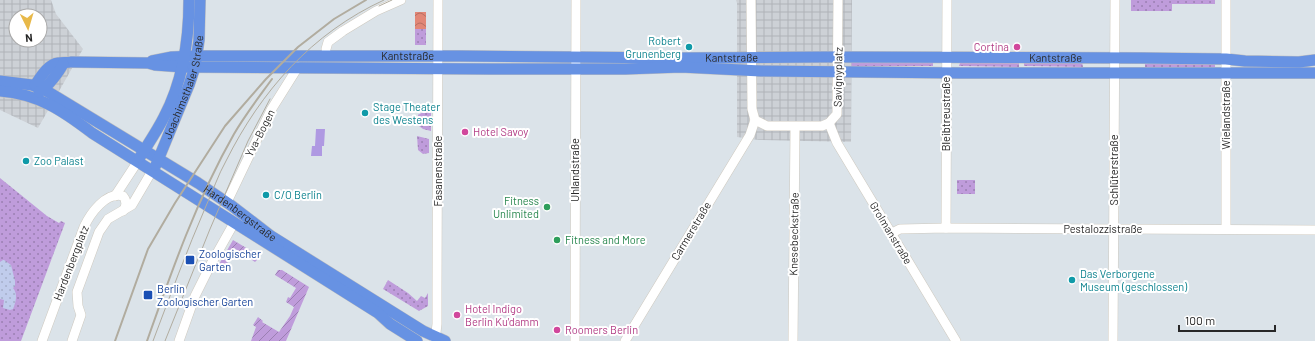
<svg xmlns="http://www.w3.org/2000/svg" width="1315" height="341" font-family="Barlow,sans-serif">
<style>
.grass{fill:url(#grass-dots)}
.sand{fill:url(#sand-dots)}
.garden{fill:url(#garden-furrows)}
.pitch{fill:#af99e2}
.plaza{fill:url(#plaza-grid);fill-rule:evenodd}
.water{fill:url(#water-waves)}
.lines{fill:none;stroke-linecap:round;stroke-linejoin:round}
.minor-casing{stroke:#cec9bf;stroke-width:10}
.major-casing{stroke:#bebebe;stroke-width:12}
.minor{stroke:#fff;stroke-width:9}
.major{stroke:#6792e3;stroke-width:11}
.tram{stroke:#b1ac9f;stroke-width:1}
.rail{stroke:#b1ac9f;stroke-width:2}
.culture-dot{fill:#0f9aa8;stroke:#fff;stroke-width:1.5}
.hotel-dot{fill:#d1479c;stroke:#fff;stroke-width:1.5}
.leisure-dot{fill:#2e9e5b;stroke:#fff;stroke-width:1.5}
.transit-dot{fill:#1a4fb4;stroke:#fff;stroke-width:1.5}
.labels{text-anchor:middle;stroke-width:4;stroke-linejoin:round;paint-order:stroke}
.culture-label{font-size:11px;fill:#0d838f;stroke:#fff;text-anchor:start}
.hotel-label{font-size:11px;fill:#b23c85;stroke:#fff;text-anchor:start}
.street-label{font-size:11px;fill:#282828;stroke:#fff}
.leisure-label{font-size:11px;fill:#27864d;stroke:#fff;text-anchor:end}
.transit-label{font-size:11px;fill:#164399;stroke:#fff;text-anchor:start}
</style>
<defs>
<pattern id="grass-dots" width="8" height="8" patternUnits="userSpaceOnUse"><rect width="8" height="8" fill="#bf9cdb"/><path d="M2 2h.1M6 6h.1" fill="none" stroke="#9b7fb2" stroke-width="1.8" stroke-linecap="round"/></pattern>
<pattern id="sand-dots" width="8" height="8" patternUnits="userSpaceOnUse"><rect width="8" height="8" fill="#c0ccec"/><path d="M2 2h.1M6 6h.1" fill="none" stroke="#a5afca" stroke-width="1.8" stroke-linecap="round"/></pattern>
<pattern id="garden-furrows" width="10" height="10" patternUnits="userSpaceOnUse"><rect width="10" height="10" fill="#bf9cdb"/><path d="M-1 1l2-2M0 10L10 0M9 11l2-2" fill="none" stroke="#9b7fb2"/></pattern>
<pattern id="plaza-grid" width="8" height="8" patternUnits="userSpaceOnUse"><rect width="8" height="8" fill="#cdd1d6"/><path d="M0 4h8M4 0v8" fill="none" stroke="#b0b3b8"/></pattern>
<pattern id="water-waves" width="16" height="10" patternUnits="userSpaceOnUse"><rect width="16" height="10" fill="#e28777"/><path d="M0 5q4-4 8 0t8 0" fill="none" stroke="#b76e62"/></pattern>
</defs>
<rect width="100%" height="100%" fill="#dbe3e9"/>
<g class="grass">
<path d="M1131,0H1215V4H1172V11H1131Z"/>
<rect x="415" y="29" width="11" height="16"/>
<path d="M849,62L933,63V66H849Z"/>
<path d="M1082,62L1083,67L1024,66V63Z"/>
<path d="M960,63H1019V67L959,66Z"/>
<path d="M1145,63L1215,64V68H1145Z"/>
<path d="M431,109V131L423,129L419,126L418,115L423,112Z"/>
<path d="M417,136L429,139V153L423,154L418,150Z"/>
<path d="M0,178L47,216L59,223L61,221L65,223L21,341H0Z"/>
<rect x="957" y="180" width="18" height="14"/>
<path d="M388,280L408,293L417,301L421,296L425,298L428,293V306L419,311L383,289Z"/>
</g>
<path class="sand" d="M3,260H4L11,265L15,281V286L13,288C18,294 16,302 13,309L10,310L3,308L4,300L0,299V262Z"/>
<g class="garden">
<path d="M233,240L258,255L259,258L255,262L234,248L227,259L229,260L223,269L218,266Z"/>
<path d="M278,270H282L309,287L286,341H251L256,327L253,325L258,317L263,321L262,322L279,332L290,316L294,307L286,302L288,297L290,298L296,288L275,275Z"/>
</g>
<path class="pitch" d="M316,129H325L324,146H322V156H311L312,146H315Z"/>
<g class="plaza">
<path d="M0,0H51L56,14L83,49L38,128L0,110ZM16,16H40V40H16Z"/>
<path d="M736,0H852L851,142L759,140L737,137V3Z"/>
</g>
<rect class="water" x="415" y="12" width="11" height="17"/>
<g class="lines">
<defs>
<g id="minor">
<path d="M751,0L752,109L755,120L767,126H822L829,123L837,114L838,0"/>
<path d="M326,49L328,42L343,31L376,11L401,0"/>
<path d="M829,123L837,143L956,341"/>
<path d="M115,196L138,161"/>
<path d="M227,202L271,110L298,67"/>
<path d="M946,228L947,0"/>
<path d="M1226,229V0"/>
<path d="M892,233L900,229L946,228L1315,230"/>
<path d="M42,341L84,227C90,214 106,191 123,196C127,201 127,206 123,211"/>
<path d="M72,341L81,315L78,306L77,292L99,232L108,219L132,205L152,171"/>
<path d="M179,341L195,296L211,264L234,223"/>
<path d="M435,341L437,324V289L438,0"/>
<path d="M575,341L576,0"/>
<path d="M625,341L750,135L755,120"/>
<path d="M793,341L795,127"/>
<path d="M1113,341L1115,0"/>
</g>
<g id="major">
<path id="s1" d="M152,61L172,57L197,56H459L683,58L824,57L1141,58L1226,59L1245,61L1299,62L1315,60"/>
<path id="s2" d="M0,81L32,85L45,90L198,183L232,206L271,236L423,331L445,341"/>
<path d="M35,85C40,78 48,64 58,63C62,62 67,63 71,62L148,63L155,65L183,67L491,69H625L681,67L761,71L960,73H1315"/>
<path d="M0,91C38,94 62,110 92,133L378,313L390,324L417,341"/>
<path d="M39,92C47,88 59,72 63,64"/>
<path d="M140,157C148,144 157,131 164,117C183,81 189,41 189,0"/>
<path id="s3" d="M156,165L189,85L195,67L199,40L200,0"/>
</g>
</defs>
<use href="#minor" class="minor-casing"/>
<use href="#major" class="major-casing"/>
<use href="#minor" class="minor"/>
<use href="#major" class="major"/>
<g class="tram">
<path d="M379,6L392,0"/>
<path d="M153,341C170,296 187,250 206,206C213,191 218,175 226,161C261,91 312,33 384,0"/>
<path d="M165,341L210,229L248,141L270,99"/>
</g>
<g class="rail">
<path d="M115,341L148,249L175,203L225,126L266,79L298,47L334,19L366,0"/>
<path d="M147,341C172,270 197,199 234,134C245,115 259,97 272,79"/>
</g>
</g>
<g class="culture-dot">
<circle cx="689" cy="47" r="4"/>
<circle cx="365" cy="113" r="4"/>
<circle cx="26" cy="161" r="4"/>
<circle cx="266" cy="195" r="4"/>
<circle cx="1072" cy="280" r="4"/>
</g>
<g class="hotel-dot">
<circle cx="1017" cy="47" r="4"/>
<circle cx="465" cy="132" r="4"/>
<circle cx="457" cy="315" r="4"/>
<circle cx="557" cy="330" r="4"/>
</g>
<g class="leisure-dot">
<circle cx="547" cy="207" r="4"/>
<circle cx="557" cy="240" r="4"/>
</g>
<g class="transit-dot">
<rect x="185" y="255" width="10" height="10" rx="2"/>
<rect x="143" y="290" width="10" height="10" rx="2"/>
</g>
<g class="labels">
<g class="culture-label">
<text x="681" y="45" text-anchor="end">Robert<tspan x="681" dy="13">Grunenberg</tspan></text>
<text x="373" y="111">Stage Theater<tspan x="373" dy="13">des Westens</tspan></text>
<text x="34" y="165">Zoo Palast</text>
<text x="274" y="199">C/O Berlin</text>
<text x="1080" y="278">Das Verborgene<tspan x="1080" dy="13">Museum (geschlossen)</tspan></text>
</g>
<g class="hotel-label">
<text x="1009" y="51" text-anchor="end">Cortina</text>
<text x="473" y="136">Hotel Savoy</text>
<text x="465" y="313">Hotel Indigo<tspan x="465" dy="13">Berlin Ku'damm</tspan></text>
<text x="565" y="334">Roomers Berlin</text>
</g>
<g class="street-label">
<text dy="4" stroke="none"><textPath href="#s1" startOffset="256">Kantstraße</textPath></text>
<text dy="4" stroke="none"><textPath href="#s1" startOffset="580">Kantstraße</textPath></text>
<text dy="4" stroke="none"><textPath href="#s1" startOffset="904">Kantstraße</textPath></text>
<text transform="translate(838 77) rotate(-89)" y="4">Savignyplatz</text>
<text dy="4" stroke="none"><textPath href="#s3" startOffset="83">Joachimsthaler Straße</textPath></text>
<text transform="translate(946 114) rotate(-90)" y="4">Bleibtreustraße</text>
<text transform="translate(1226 115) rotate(-90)" y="4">Wielandstraße</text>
<text transform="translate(260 133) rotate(-63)" y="4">Yva-Bogen</text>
<text transform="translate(575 170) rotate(-90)" y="4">Uhlandstraße</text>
<text transform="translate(1114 170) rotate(-90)" y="4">Schlüterstraße</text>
<text transform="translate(438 171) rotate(-90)" y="4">Fasanenstraße</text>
<text dy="4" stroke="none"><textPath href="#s2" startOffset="277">Hardenbergstraße</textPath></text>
<text x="1103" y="233">Pestalozzistraße</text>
<text transform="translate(691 231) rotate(-59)" y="4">Carmerstraße</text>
<text transform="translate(891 233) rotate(59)" y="4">Grolmanstraße</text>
<text transform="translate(794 234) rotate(-89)" y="4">Knesebeckstraße</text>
<text transform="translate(71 263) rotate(-69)" y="4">Hardenbergplatz</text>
</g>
<g class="leisure-label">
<text x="539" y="205">Fitness<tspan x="539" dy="13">Unlimited</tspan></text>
<text x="565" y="244" text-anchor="start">Fitness and More</text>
</g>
<g class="transit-label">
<text x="199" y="258">Zoologischer<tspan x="199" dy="13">Garten</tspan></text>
<text x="157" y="293">Berlin<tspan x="157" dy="13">Zoologischer Garten</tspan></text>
</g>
</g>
<g transform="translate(28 28) rotate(175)"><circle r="19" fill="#ffffff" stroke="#a9a9a9"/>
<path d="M0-3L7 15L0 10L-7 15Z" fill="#e8b949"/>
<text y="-6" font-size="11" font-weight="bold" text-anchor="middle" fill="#282828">N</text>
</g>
<path d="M1179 325v6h96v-6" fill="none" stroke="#282828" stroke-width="2"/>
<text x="1185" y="325" font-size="12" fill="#282828" stroke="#ffffff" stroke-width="3" paint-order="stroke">100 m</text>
</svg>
